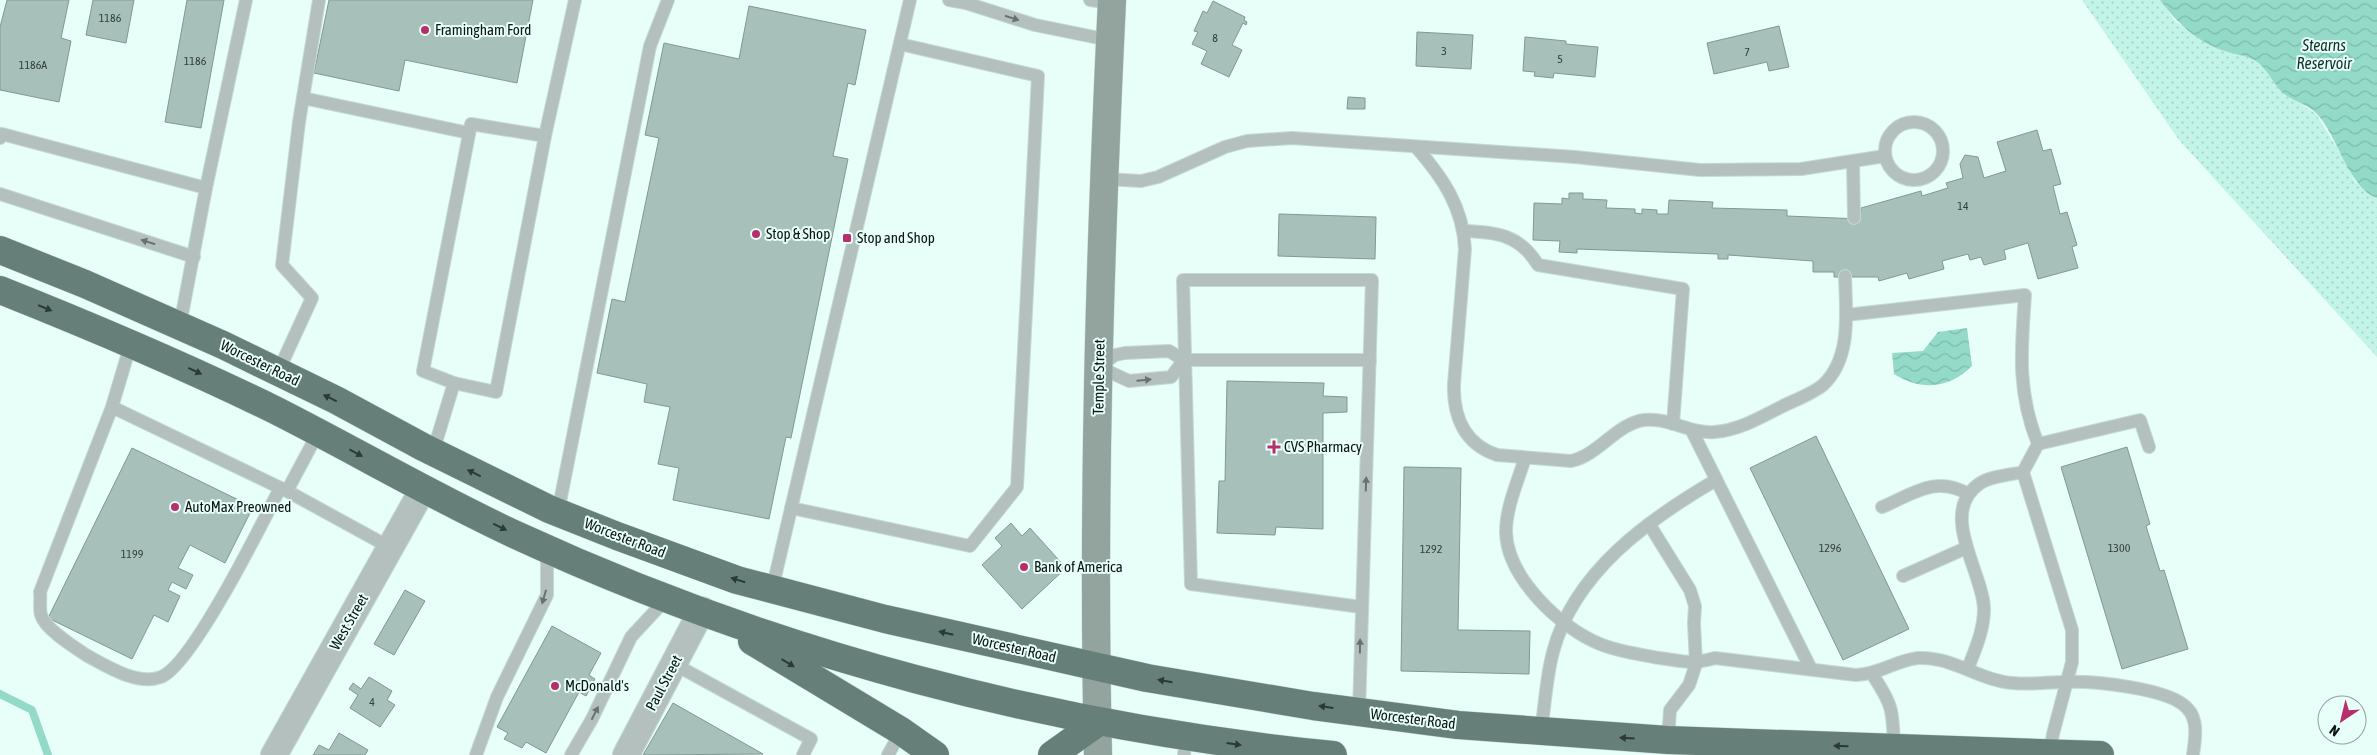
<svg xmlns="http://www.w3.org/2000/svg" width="2377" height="755" font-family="'Asap Condensed',sans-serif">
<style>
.green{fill:url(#green-dots)}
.water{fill:url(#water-waves)}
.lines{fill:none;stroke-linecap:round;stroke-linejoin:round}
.stream{stroke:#94dac9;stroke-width:8}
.building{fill:#a7c0ba;stroke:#819993}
.lane-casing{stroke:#c5d9d3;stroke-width:14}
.street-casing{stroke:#c5d9d3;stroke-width:28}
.secondary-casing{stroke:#c5d9d3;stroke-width:29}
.highway-casing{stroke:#c5d9d3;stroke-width:29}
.lane{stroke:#b4c0bd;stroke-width:12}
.street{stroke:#b4c0bd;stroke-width:26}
.secondary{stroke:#93a49f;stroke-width:28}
.highway{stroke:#677f79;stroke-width:28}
.oneway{fill:#687370}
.oneway2{fill:#2c3a37}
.poi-dot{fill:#b72e6c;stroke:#e8fef8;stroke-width:2}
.labels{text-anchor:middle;stroke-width:4;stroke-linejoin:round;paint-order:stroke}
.number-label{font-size:12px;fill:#33403d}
.poi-label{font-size:15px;fill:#0c1513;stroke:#e8fef8;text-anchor:start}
.street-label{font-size:15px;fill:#0c1513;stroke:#e8fef8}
.water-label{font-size:16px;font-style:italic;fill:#0f312a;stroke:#e8fef8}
</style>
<defs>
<pattern id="green-dots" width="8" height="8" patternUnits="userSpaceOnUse" patternTransform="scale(1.25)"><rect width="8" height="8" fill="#c3f4e8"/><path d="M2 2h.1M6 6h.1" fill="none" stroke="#a6d0c6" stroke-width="1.8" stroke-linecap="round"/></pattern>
<pattern id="water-waves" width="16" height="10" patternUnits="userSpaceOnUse" patternTransform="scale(1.25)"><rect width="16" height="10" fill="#94dac9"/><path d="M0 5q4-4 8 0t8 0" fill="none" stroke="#7ebaac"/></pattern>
</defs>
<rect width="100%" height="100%" fill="#e8fef8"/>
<path class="green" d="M2082,0H2160L2176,22L2223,50L2251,58L2268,70L2282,91L2316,114L2346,162L2355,182L2377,198V357L2179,140Z"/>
<g class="water">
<path d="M2160,0H2377V198C2348,188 2338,135 2316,113C2306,104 2290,100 2281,91C2270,79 2266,65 2250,58C2242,55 2233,54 2225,51C2197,42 2177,23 2160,0Z"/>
<path d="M1967,328L1972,366C1949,389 1921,391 1894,374L1892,353L1923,351L1938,332Z"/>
</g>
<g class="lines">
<path class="stream" d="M0,694L32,710L48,755"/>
</g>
<g class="building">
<path d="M7,0H69L61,38L71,41L59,102L0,90V27Z"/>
<path d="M93,0H134L126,43L86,35Z"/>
<path d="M187,0H224L201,128L165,122Z"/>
<path d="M329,0H533L517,83L405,60L399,91L314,73Z"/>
<path d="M1213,1L1245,17L1244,20L1247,22L1246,25L1243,23L1232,45L1242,50L1229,77L1201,64L1207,51L1192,44L1198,32L1194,31L1203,11L1207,13Z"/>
<path d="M749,6L866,30L855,85L848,83L833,156L848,159L791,438L786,437L769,519L673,500L679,468L658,464L670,407L644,402L647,384L597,373L612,299L625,302L659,138L645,135L664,43L739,59Z"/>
<path d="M1779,26L1789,67L1769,71L1767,62L1714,74L1707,43Z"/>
<path d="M1417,32L1473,35L1471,69L1416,66Z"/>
<path d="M1525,37L1566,41V44L1598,47L1595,77L1554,73L1553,78L1534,76L1535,72L1523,71Z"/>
<path d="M1348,97L1365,98V109H1347Z"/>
<path d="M2037,130L2043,151L2051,149L2061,184L2053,186L2060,214L2067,212L2077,245L2072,247L2078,268L2038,279L2028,243L2004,250L2006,259L1984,265L1981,257L1970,260L1968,254L1942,261L1944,269L1909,279L1907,273L1879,281L1878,277H1834V272H1813V261L1728,255V259H1718V254L1577,249V253L1559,252L1560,241L1533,240L1534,203L1562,204V198L1569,199V193H1583V199L1607,200L1606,208L1635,209V213L1642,214V209L1657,210V214H1668L1669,200L1713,202L1712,208L1787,210V216L1860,219L1861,208L1921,191L1922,196L1948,188L1946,183L1963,178L1960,164L1965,155L1978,157L1984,178L2006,171L1997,142Z"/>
<path d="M1279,214L1376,217L1375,259L1278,256Z"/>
<path d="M1227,381L1324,383L1323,396L1347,397V412L1323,413V529L1276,527L1275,535L1217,533L1219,481H1225Z"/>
<path d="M1816,436L1909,629L1843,660L1750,468Z"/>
<path d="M2127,447L2150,524L2146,526L2160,571L2164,570L2188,649L2122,669L2061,467Z"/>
<path d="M132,448L253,507L225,563L190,545L178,568L193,575L186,589L172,582L168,590L180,596L168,622L154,615L132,659L48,618Z"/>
<path d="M1404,467L1461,468L1458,630L1530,631L1529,674L1401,671Z"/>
<path d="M1011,523L1022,536L1030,528L1066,568L1022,609L982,565L1002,546L995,538Z"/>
<path d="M405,590L425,601L394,655L374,644Z"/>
<path d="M552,626L601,653L589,675L595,679L586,696L579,692L546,753L526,742L522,748L504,739L508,733L497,727Z"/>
<path d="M369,677L392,691L387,700L395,705L380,727L350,708L358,695L349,689L353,683L361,689Z"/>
<path d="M673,703L763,754L643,755Z"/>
<path d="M339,733L368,750L365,755H313L319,745L329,750Z"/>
</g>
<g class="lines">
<defs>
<g id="lane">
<path d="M949,0L966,3L1035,25L1109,40"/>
<path d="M1090,0L1112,3"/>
<path d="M303,98L469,133"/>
<circle cx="1914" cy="151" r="29"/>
<path d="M0,138L2,134L206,188L180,325"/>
<path d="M1416,147C1443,178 1463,207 1465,249L1454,384C1453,416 1464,444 1497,455L1571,461C1599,455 1616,424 1644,420C1668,417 1690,434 1715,432C1738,430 1758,419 1779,408C1792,401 1811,395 1823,385C1852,358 1846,312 1845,276"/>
<path d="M1853,161L1854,218"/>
<path d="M1105,179L1141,181L1158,177L1225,147L1247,141L1292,138L1575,157L1700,170L1801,169L1885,156"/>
<path d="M206,188L246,0"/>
<path d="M0,194L194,257"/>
<path d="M1464,231C1497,232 1520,235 1538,265L1683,289L1673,424"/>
<path d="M1846,315L2025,295C2021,350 2017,392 2038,444"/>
<path d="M131,343L112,407L287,491"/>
<path d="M1184,360L1171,377L1129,381L1099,367L1115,355L1125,353L1169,351L1184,360H1370"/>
<path d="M278,372L312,298L282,265L299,122L319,0"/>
<path d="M454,383L423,371L471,124L545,136"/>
<path d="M112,407L40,592C41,599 39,608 41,615C45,629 74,647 86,655C106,666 138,686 161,677C192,665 262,524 280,488"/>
<path d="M1692,431L1811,669"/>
<path d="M318,433L287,491L391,548"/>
<path d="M433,452L454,383L496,392L545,136L575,0"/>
<path d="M1525,458C1518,481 1506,507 1506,532C1507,577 1560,628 1600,644C1619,652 1639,654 1659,658C1683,661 1691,665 1715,658L1856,675C1880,674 1897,660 1918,658C1952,656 1980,681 2013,683C2031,685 2048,682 2066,682C2093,681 2169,688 2187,708C2199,720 2195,739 2193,755"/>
<path d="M1882,507C1913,494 1936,475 1968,494"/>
<path d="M791,508L970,546L1017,487L1038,76L900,44"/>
<path d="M558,512L650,46L668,0"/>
<path d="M1649,524L1690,590L1695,606L1694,623L1696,664L1689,685L1670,710L1668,740"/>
<path d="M1903,576L1966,548"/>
<path d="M772,590L910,0"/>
<path d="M674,664L811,739L803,755"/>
<path d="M1968,668C1975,650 1984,630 1984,609C1983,572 1938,513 1979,484C1990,476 2010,475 2023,472"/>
<path d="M1872,674C1893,705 1893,711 1894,748"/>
<path d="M1359,712L1372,280H1183L1191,584L1361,607"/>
<path d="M1541,731C1545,705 1546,678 1553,652C1574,572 1649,519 1716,480"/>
<path d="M2050,753L2053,734L2072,662V630L2023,472L2038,444L2140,420L2149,447"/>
<path d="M476,755L497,697L547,595V549"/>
<path d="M571,755L592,719L631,637L668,597"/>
<path d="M888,755L901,731"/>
<path d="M1184,755L1186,737"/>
</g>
<g id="street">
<path d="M274,755L423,489"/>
<path d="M626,755L702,610"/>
</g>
<path id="secondary" d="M1098,755C1092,503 1100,251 1112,0"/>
<g id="highway">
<path d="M0,250L85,284L223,345L336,400L423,447L549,509L617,536L737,580L885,619L1147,678L1313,706L1458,725L1668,740L2100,755"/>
<path d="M0,290C93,327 185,366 275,410C356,451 434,497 516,535C774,654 1051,727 1333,755"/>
<path d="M752,641L901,731L935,755"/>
<path d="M1052,755L1097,723"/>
</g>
</defs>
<use href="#lane" class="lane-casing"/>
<use href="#street" class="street-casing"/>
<use href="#secondary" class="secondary-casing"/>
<use href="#highway" class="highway-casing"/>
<use href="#lane" class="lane"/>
<use href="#street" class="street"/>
<use href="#secondary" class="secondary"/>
<use href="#highway" class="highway"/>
</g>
<defs><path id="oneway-solid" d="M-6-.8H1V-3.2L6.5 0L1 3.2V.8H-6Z" transform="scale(1.25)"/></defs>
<g class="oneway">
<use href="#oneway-solid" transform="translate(1012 18) rotate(18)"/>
<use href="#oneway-solid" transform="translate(148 242) rotate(-162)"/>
<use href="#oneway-solid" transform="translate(1144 380) rotate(-5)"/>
<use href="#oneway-solid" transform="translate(1366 484) rotate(-88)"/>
<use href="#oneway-solid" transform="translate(544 597) rotate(106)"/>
<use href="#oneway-solid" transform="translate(1360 646) rotate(-89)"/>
<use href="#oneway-solid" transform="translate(595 713) rotate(-63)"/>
</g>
<g class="oneway2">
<use href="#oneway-solid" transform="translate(45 308) rotate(22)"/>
<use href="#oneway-solid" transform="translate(195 371) rotate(25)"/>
<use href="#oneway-solid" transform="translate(330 398) rotate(-154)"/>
<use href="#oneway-solid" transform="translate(356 453) rotate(28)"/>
<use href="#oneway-solid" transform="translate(474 473) rotate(-154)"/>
<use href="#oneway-solid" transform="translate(500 527) rotate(26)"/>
<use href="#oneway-solid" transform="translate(738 580) rotate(-162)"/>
<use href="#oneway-solid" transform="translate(946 633) rotate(-167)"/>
<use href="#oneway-solid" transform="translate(788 663) rotate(31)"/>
<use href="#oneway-solid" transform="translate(1165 681) rotate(-170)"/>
<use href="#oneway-solid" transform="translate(1326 707) rotate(-172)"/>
<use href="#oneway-solid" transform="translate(1627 738) rotate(-177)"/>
<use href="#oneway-solid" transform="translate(1234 744) rotate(8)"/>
<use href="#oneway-solid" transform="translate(1841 746) rotate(-178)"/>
</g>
<g class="poi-dot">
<circle cx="425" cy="30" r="5"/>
<circle cx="756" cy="234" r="5"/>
<rect x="842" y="233" width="10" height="10" rx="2.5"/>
<path d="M1271.5 439.5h5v5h5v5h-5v5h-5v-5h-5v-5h5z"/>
<circle cx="175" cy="507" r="5"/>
<circle cx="1024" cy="567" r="5"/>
<circle cx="555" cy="686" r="5"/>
</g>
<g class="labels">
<g class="number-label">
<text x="110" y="22">1186</text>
<text x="1215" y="42">8</text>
<text x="1444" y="55">3</text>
<text x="1747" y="56">7</text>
<text x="1560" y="63">5</text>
<text x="195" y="65">1186</text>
<text x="33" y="69">1186A</text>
<text x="1963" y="210">14</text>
<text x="1830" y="552">1296</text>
<text x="2119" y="552">1300</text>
<text x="1431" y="553">1292</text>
<text x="132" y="558">1199</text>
<text x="372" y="706">4</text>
</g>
<g class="poi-label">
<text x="435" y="35">Framingham Ford</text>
<text x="766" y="239">Stop &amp; Shop</text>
<text x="857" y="243">Stop and Shop</text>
<text x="1284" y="452">CVS Pharmacy</text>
<text x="185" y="512">AutoMax Preowned</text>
<text x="1034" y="572">Bank of America</text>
<text x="565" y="691">McDonald's</text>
</g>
<g class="street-label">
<text transform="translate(260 363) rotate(26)" y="5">Worcester Road</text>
<text transform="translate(1099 377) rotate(-89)" y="5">Temple Street</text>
<text transform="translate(625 538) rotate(21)" y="5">Worcester Road</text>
<text transform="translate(349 622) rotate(-60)" y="5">West Street</text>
<text transform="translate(1014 648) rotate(13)" y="5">Worcester Road</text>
<text transform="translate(664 683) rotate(-62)" y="5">Paul Street</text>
<text transform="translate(1413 719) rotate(7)" y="5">Worcester Road</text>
</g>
<g class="water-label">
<text x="2324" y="51">Stearns<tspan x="2324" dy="18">Reservoir</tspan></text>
</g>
</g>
<g transform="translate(2342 720) rotate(215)"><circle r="24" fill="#e8fef8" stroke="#90a19c"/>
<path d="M0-4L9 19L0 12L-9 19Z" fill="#b72e6c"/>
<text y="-8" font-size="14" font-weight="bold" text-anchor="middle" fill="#0c1513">N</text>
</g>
</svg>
